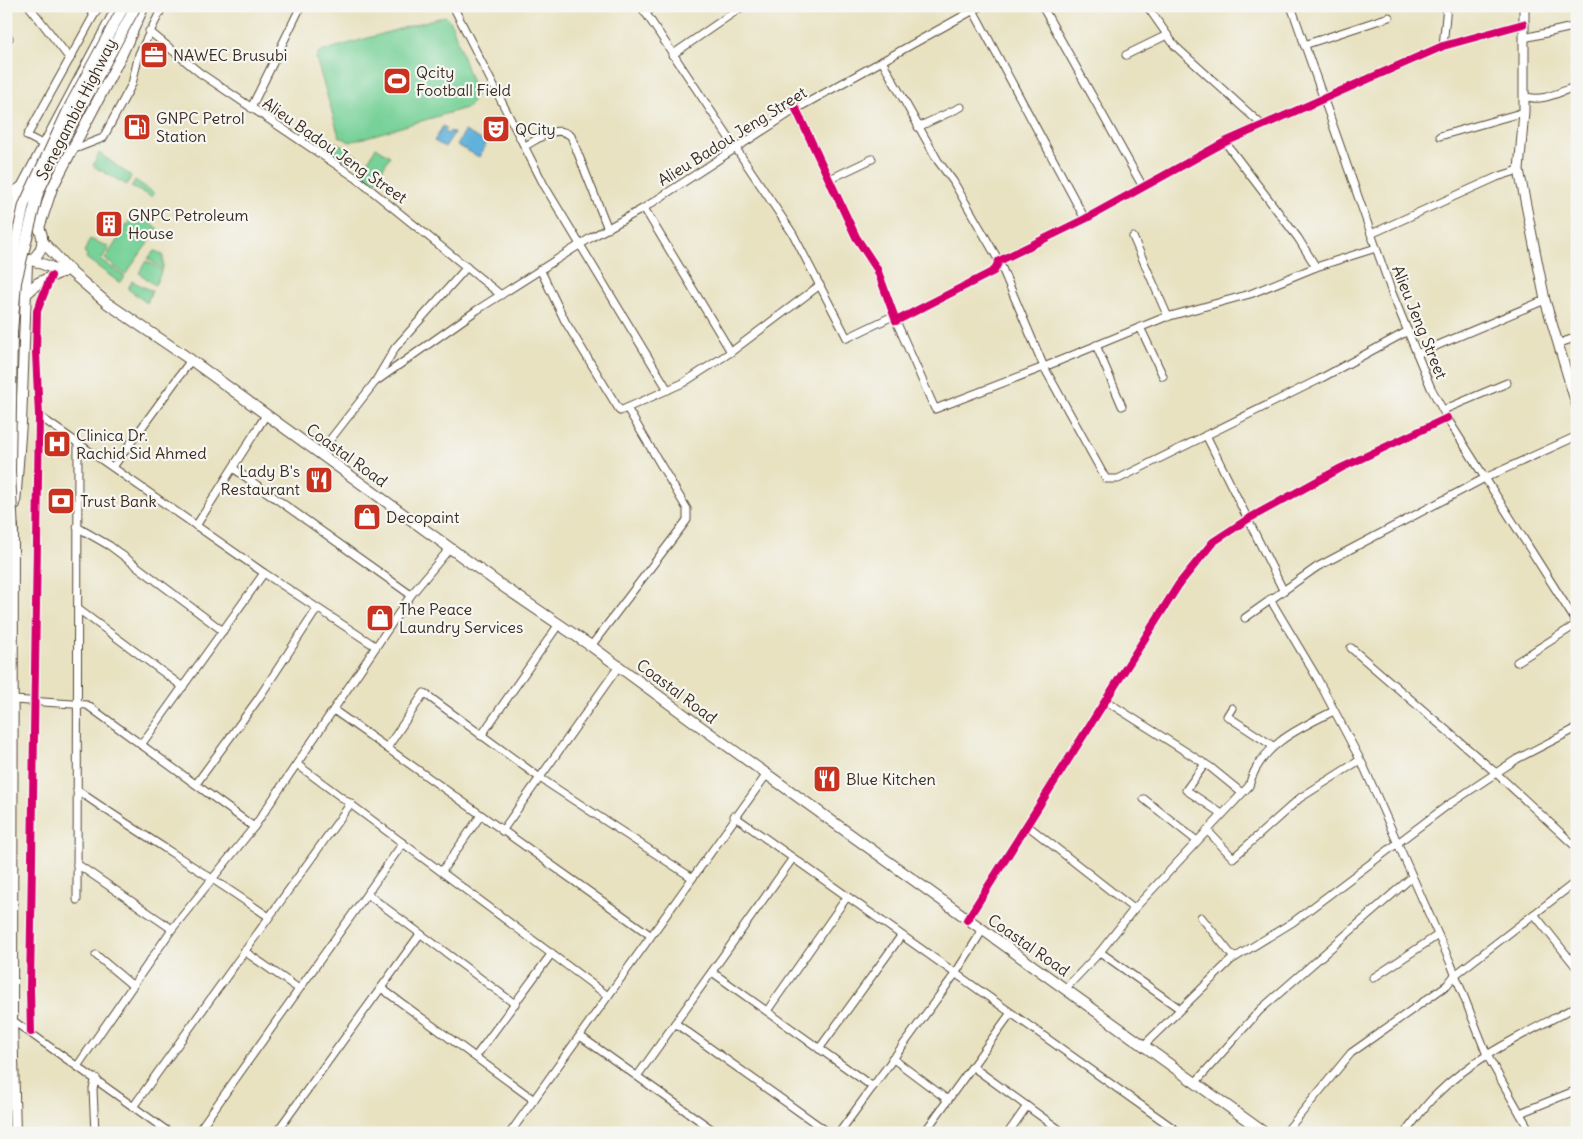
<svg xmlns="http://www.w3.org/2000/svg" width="1583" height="1139" font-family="Delius,sans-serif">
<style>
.green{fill:#77d198;stroke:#597e5b}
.water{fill:#61b1db;stroke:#4e6e7c}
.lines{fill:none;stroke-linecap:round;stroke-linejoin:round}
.minor-casing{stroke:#554636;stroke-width:9}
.tertiary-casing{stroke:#554636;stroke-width:11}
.primary-casing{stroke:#554636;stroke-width:12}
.minor{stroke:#fff;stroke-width:7}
.tertiary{stroke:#fff;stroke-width:9}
.primary{stroke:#fff;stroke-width:10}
.primary-bridge-casing{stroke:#554636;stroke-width:12;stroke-linecap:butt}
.primary-bridge{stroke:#fff;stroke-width:10}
.cycleway-casing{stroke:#f6f6f2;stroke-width:11}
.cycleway{stroke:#d6006c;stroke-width:8}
.labels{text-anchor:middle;stroke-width:4.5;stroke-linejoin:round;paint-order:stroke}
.poi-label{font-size:16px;fill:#3b2a1e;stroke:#f6f6f2;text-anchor:start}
.street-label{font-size:16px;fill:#3b2a1e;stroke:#f6f6f2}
</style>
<rect width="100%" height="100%" fill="#f6f6f2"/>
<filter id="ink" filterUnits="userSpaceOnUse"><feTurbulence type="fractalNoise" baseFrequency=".02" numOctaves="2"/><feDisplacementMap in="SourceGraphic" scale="10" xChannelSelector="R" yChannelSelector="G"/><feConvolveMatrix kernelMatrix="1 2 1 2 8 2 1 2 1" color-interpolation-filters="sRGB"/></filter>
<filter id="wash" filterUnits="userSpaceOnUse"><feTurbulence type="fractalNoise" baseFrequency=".0096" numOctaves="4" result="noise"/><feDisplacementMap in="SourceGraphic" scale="20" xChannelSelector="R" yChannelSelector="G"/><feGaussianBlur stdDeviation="1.12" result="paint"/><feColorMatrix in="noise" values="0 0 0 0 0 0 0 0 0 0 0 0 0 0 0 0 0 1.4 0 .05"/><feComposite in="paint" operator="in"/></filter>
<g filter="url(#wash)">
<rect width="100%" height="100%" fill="#e8e2c1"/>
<g class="green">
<path d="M445,16L451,22L476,95L469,107L350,142L339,136L316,58L319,52Z"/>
<path d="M336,142L357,156L351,165L330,152Z"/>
<path d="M376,147L390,156L375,182L361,174Z"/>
<path d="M99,153L131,176L127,185L93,166Z"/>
<path d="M135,180L154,193L152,197L131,187Z"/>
<path d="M141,216L158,229L125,275L105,259L130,220Z"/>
<path d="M90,239L109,247L101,260L125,277L120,283L86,258L87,255L84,252Z"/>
<path d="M156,251L163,255V269L148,259L152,253Z"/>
<path d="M146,261L162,270L155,285L139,273Z"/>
<path d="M132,281L152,291L147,303L128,289Z"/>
</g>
<g class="water">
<path d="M443,126L446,128L444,132L448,134L450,131L454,133L445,147L434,141Z"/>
<path d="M465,131L487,143L479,157L457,145Z"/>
</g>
</g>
<g filter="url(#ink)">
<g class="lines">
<defs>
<g id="minor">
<path d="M29,6L70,59"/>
<path d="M87,6L94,15"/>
<path d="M453,6L544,185L668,390"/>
<path d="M641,6L793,234L847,338L895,315"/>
<path d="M1042,6L1143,187"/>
<path d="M1147,6L1175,46L1262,125"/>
<path d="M1291,6L1392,293L1431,388L1447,418L1577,623"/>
<path d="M973,10L1085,219"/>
<path d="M645,13L655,6"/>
<path d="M149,31L200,73L356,178L501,295"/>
<path d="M1524,38L1577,26"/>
<path d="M6,40L9,38"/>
<path d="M1304,45L1389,17"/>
<path d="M1443,46L1447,6"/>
<path d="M672,55L743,6"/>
<path d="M1126,55L1167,35"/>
<path d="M882,61L938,161L953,181L999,261L1044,367L1163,318L1250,294L1316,267L1376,248"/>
<path d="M1524,96C1542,103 1559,92 1577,86"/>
<path d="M251,108L301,6"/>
<path d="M796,109L856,237L877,269L896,321L994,271L999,261L1085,219L1225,142L1443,46L1523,24"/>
<path d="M918,127L961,107"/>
<path d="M1440,136L1524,112"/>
<path d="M301,141L306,132"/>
<path d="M1225,142L1298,238L1316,267"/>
<path d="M44,145L27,136L99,6"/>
<path d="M525,146C540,138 556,124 571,136L608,229"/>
<path d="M72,150L103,138L132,84L139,54L163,6"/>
<path d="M830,179L872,159"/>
<path d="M644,208L731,352"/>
<path d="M1371,234L1497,177L1519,170"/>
<path d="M1133,237L1168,317"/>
<path d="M540,269L565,321L620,411L683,383L731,352L820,285"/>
<path d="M896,321L935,409L1044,367L1102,472L1106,479H1118L1318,380L1408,331"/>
<path d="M1140,327L1163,376"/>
<path d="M1560,343L1577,337"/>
<path d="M1096,345L1122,406"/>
<path d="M1417,354L1545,300"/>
<path d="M375,382L477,310L592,237L644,208L796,109L981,6"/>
<path d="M1443,410L1507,383"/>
<path d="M39,416L264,573L375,646"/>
<path d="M1206,435L1283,590"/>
<path d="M319,454L375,382L395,348L467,267"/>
<path d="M113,467L191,360"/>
<path d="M233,468L411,595"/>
<path d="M196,526L266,415"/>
<path d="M77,527L110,546L223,631"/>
<path d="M1270,599L1316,676L1364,767L1451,964L1487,1055L1531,1133"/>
<path d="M78,609L183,687"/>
<path d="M1245,618L1317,567L1485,478L1577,436"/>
<path d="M591,646L687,520V509L627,408"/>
<path d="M1351,648L1496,773L1577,848"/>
<path d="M1517,662L1577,624"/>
<path d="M14,700L87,705L254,827"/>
<path d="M1106,701L1210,767L1242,793"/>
<path d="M1232,708L1227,716L1273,746"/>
<path d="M335,711L650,935"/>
<path d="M481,736L559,624"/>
<path d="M141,745L264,573"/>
<path d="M387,748L424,693L540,778L691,877"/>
<path d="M1205,764L1186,790L1222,814"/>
<path d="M298,765L608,996"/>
<path d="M196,784L258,699L317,609"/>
<path d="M77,790C140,834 206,873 269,917"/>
<path d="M1144,799L1197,841"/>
<path d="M734,816L1180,1133"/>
<path d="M1028,826L1134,909"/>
<path d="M1207,830L1233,858L1300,798L1360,760"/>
<path d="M502,831L619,666"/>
<path d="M77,864L172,929"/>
<path d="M442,871L481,815"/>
<path d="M367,894L515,1004"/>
<path d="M77,900L78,444"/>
<path d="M1534,914L1577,968"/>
<path d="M1201,917L1234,958"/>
<path d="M967,920L1179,584L1213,542L1248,519L1341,468L1447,418"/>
<path d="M244,951L299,989"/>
<path d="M1100,952L1180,1009"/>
<path d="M96,955L133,986"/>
<path d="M712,972L873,1087"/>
<path d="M1373,978L1438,935"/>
<path d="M381,988L534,1100"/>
<path d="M1066,988L1100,952L1134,909L1249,786C1259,746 1299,728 1334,711"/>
<path d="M767,1011L847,897"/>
<path d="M12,1020L170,1133"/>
<path d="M675,1023L829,1133"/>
<path d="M31,1032L30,988L39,416L36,353L37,311L51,276"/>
<path d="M580,1036L717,1133"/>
<path d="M1143,1046L1231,960L1293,922L1448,805L1517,759L1577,728"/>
<path d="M819,1049L901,936"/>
<path d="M476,1056L552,953"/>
<path d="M892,1058L948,1100"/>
<path d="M78,1065L172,929L254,827L411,595L450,548"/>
<path d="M973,1067L1064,1133"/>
<path d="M638,1075L793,858"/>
<path d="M1195,1083L1260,1010L1412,877"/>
<path d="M133,1107L351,803"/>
<path d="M1520,1113L1577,1090"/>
<path d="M95,1133L93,1089L96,1078"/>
<path d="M197,1133L403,843"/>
<path d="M276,1133L420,934"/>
<path d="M510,1133L767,774"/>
<path d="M839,1133L955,974L982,931"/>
<path d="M924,1133L1010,1014"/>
<path d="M1008,1133L1027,1106"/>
<path d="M1285,1133L1351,1053L1447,985L1455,975L1577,881"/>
<path d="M1405,1133C1415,1120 1425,1105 1437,1094C1476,1055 1529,1032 1577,1006"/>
</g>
<path id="tertiary" d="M1524,6V112L1519,170L1545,300L1577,407"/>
<g id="primary">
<path d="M6,197L22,187"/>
<path d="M6,216L12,219L22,187L118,6"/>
<path d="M39,228L52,188L121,56L144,6"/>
<path d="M43,242L72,273L107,303L191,360L501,585L591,646L697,724L1265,1133"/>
<path d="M6,258C30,275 55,244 35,223"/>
<path d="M32,260L63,272"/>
<path d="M25,295L38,283L63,271"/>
<path d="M15,504L21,423L27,263"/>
<path d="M13,526L12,1020L15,1133"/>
</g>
</defs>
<use href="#minor" class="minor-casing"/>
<use href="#tertiary" class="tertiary-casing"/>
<use href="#primary" class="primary-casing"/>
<use href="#minor" class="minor"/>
<use href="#tertiary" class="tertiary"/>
<use href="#primary" class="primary"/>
<defs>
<g id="primary-bridge">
<path d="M6,287L24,205L71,104L124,6"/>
<path d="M13,534L10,471L12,332L16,282L38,193L60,146L136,6"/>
</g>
</defs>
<use href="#primary-bridge" class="primary-bridge-casing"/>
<use href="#primary-bridge" class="primary-bridge"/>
<defs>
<g id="cycleway">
<path d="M796,109L856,237L877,269L896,321L994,271L999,261L1085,219L1225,142L1443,46L1523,24"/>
<path d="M967,920L1179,584L1213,542L1248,519L1341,468L1447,418"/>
<path d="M31,1032L30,988L39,416L36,353L37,311L51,276"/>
</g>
</defs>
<use href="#cycleway" class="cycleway-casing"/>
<use href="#cycleway" class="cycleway"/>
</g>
</g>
<defs>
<symbol id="office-square" viewBox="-11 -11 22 22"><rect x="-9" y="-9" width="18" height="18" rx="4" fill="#c8321e" stroke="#f6f6f2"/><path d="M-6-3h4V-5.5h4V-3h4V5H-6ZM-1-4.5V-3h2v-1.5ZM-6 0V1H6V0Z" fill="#fff"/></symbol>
<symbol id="stadium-square" viewBox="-11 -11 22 22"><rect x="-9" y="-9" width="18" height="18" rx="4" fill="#c8321e" stroke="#f6f6f2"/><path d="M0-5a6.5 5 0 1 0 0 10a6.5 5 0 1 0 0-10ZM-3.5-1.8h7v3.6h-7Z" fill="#fff"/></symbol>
<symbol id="fuel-square" viewBox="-11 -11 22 22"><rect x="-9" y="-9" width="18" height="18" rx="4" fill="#c8321e" stroke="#f6f6f2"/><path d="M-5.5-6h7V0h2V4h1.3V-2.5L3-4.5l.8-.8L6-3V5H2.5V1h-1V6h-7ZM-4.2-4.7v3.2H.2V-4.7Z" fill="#fff"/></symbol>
<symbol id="theatre-square" viewBox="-11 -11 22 22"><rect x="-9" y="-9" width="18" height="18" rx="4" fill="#c8321e" stroke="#f6f6f2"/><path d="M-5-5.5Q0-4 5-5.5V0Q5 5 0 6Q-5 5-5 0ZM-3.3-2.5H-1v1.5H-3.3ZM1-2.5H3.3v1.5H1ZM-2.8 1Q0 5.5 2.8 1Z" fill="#fff"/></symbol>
<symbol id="building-square" viewBox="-11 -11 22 22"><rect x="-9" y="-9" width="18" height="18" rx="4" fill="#c8321e" stroke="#f6f6f2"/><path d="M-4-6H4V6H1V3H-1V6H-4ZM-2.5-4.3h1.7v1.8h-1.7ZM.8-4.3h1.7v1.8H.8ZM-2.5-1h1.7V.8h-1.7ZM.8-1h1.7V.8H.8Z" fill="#fff"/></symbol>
<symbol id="hospital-square" viewBox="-11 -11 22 22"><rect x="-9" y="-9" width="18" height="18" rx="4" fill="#c8321e" stroke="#f6f6f2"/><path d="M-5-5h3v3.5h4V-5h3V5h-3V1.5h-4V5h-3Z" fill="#fff"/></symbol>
<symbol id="restaurant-square" viewBox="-11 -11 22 22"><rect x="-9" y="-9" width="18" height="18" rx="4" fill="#c8321e" stroke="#f6f6f2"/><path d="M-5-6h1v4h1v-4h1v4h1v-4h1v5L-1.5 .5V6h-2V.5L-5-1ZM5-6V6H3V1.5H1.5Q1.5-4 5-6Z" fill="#fff"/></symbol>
<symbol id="bank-square" viewBox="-11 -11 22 22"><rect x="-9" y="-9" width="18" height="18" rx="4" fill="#c8321e" stroke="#f6f6f2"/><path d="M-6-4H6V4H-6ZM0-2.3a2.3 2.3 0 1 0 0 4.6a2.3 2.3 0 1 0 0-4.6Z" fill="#fff"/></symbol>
<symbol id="shop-square" viewBox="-11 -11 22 22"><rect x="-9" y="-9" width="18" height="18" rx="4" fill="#c8321e" stroke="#f6f6f2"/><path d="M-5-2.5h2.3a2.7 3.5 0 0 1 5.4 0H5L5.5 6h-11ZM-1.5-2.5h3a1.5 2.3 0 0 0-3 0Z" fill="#fff"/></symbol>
</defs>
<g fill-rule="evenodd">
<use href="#office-square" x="138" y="39" width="32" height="32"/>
<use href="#stadium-square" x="381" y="65" width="32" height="32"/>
<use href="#fuel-square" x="121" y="111" width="32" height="32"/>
<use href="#theatre-square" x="480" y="113" width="32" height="32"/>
<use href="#building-square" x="93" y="208" width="32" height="32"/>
<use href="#hospital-square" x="41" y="428" width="32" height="32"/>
<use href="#restaurant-square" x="303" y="464" width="32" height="32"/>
<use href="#bank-square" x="45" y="485" width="32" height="32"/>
<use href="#shop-square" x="351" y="501" width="32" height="32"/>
<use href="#shop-square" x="364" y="602" width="32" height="32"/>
<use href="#restaurant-square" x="811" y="763" width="32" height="32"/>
</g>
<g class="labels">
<g class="poi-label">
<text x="173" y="61">NAWEC Brusubi</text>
<text x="416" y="78">Qcity<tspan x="416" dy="18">Football Field</tspan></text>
<text x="156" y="124">GNPC Petrol<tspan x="156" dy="18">Station</tspan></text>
<text x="515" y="135">QCity</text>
<text x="128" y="221">GNPC Petroleum<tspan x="128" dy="18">House</tspan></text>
<text x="76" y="441">Clinica Dr.<tspan x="76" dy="18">Rachid Sid Ahmed</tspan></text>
<text x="300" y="477" text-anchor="end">Lady B's<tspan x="300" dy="18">Restaurant</tspan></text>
<text x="80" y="507">Trust Bank</text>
<text x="386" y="523">Decopaint</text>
<text x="399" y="615">The Peace<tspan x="399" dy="18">Laundry Services</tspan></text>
<text x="846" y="785">Blue Kitchen</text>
</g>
<g class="street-label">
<text transform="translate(76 109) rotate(-63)" y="6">Senegambia Highway</text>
<text transform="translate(732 136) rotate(-32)" y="6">Alieu Badou Jeng Street</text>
<text transform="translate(335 150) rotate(35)" y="6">Alieu Badou Jeng Street</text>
<text transform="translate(1420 322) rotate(68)" y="6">Alieu Jeng Street</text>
<text transform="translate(347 455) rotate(36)" y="6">Coastal Road</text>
<text transform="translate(677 691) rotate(37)" y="6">Coastal Road</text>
<text transform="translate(1029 945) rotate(35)" y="6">Coastal Road</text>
</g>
</g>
<rect width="1583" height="1139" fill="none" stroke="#f6f6f2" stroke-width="25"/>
</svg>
